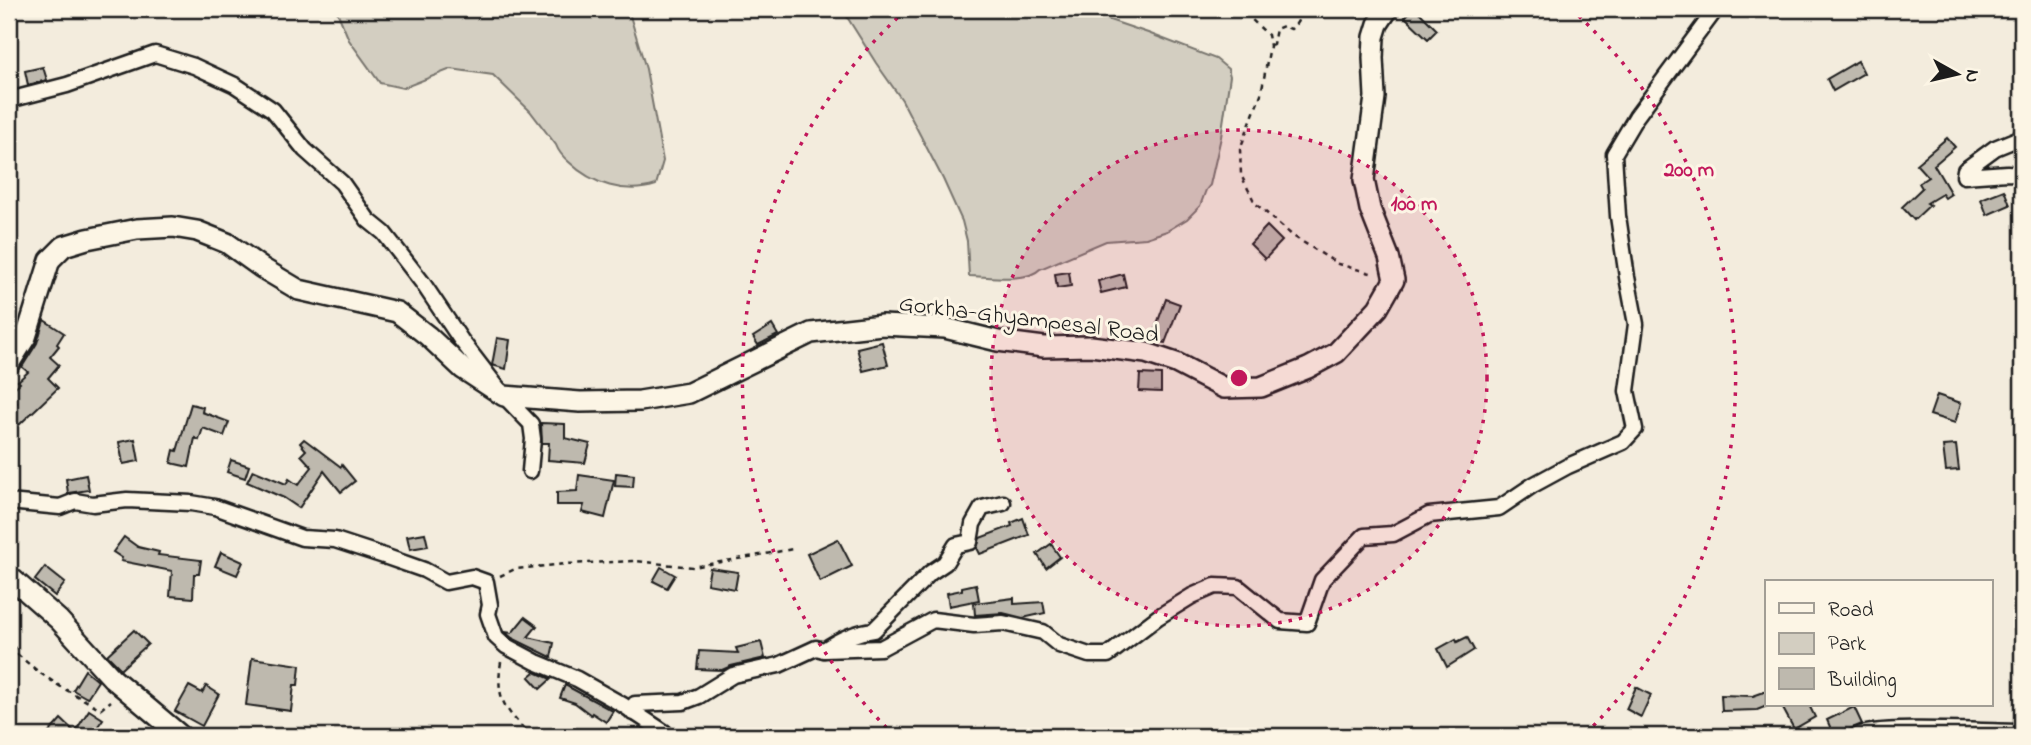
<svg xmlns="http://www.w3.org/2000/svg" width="2031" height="745" font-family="'Indie Flower',sans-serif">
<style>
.green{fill:#d3cec1;stroke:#78756e;stroke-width:2}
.building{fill:#beb9ae;stroke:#1c1c1c;stroke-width:2}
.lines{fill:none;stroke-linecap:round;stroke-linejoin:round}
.street-casing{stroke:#1c1c1c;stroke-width:19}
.secondary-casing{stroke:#1c1c1c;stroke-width:24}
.path{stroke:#1c1c1c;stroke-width:2.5;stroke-dasharray:5 5;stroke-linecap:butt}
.street{stroke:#fcf5e5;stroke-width:14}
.secondary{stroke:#fcf5e5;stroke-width:19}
.ring{fill:none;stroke:#c2185b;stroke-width:3.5;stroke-dasharray:3.5 7}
.labels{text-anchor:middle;stroke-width:6;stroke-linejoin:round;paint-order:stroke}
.street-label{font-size:24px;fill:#1c1c1c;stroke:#fcf5e5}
.centre{fill:#c2185b;stroke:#fcf5e5;stroke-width:3.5}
.ring-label{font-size:21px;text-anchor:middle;font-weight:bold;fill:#c2185b;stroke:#fcf5e5;stroke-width:6;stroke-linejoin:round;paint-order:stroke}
</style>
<rect width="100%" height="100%" fill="#f3ecdd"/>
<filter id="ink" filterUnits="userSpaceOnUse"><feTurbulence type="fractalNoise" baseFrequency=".0143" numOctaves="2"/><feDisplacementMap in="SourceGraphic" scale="14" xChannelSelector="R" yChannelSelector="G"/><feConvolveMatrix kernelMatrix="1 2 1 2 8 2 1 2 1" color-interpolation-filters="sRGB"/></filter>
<g filter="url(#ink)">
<g class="green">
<path d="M336,9H628L646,69L663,161L656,185C625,195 592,184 569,162C563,157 559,153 556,145L530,111L493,75L451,69L403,88L380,83L349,40Z"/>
<path d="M842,9H1080L1083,11L1148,33L1216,59L1228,69L1230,76L1221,137L1210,185L1206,190L1200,206L1187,219L1167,231L1146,238L1106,241L1040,269C1027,283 987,276 969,276L967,241L962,221L943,179L902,100L876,63Z"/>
</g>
<g class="building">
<path d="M1413,9H1416L1437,30L1428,39L1405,17Z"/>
<path d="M1858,61L1864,73L1833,91L1827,79Z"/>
<path d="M43,67L47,80L28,85L25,71Z"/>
<path d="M1947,138L1955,147L1934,165L1951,194L1945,198L1942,194L1927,203L1930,205L1914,220L1902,207L1922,188L1919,183L1928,177L1916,164Z"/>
<path d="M2004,190L2010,205L1987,215L1981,199Z"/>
<path d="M1267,226L1282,241L1265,259L1250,244Z"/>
<path d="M1069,272L1071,286L1057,288L1055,274Z"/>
<path d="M1123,274L1126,287L1101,293L1098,281Z"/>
<path d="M1166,299L1180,304L1165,343L1152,338Z"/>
<path d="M44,320L64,333L57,344L59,346L50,357L59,365L48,378L58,388L19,425L9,414V411L17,403L9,392L20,383L18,381L28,372L22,367L37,343Z"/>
<path d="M772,325L778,335L758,345L753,337Z"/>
<path d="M497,338L510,340L506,369L492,365Z"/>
<path d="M882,342L888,365L863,371L857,348Z"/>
<path d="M1140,374L1161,375V392L1139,391Z"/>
<path d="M1937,395L1961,403L1955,423L1930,415Z"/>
<path d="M191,404L203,407L202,412L229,422L224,436L203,428L199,440L195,438L189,467L171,463L174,450L177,451Z"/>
<path d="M541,423L565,424V438L590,444L585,463L548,460L549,443H542Z"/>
<path d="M135,439L139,461L123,464L119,442Z"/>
<path d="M304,439L341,467L342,465L355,481L341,492L324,471L299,508L284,498L247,482L253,470L286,484L289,479L298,485L312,467L301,455L306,450L300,443Z"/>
<path d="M1956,445L1959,470L1946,471L1943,446Z"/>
<path d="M231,460L249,466L245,478L227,472Z"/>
<path d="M616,473L634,475L633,487L615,486Z"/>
<path d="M86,475L89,490L68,493L66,479Z"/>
<path d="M579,475L614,480L605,518L582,512L584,505H557V492L577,491Z"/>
<path d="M1023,518L1029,535L980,554L977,548L980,538L1012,526L1011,523Z"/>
<path d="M425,533L428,546L410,549L407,536Z"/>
<path d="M124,537L138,547L159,552L158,555L201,560L199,574H194L193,598L170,596L172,571L121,561L122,558L113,552Z"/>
<path d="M838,539L852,566L820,582L807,554Z"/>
<path d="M1051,544L1060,557L1046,568L1037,554Z"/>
<path d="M221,552L243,562L237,575L215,566Z"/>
<path d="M45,567L65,583L55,596L35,580Z"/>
<path d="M661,567L675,575L667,588L653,581Z"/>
<path d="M710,568L738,572L735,589L707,584Z"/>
<path d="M976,584L979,600L949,606L947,593L962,590V587Z"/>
<path d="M1014,598V604L1043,602L1045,613L1023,618L1003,613L975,615L974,603Z"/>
<path d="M525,617L537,626L528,637L554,643L551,657L512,638L505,632L512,633Z"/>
<path d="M134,630L148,644L121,669L107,655Z"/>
<path d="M1467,637L1474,650L1447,667L1438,649L1456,639L1457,642Z"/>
<path d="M761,642L765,658L731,666L722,670L697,669L699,651L738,653L736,648Z"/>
<path d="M252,658L300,665L298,685H294L291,711L246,705Z"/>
<path d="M85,670L98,681L87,698L73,690Z"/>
<path d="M535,672L551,679L540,689L529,677Z"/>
<path d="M565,685L613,711L606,722L592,713L591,715L575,703L560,698Z"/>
<path d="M189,686L202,693L206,686L219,694L202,726L175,711Z"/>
<path d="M1636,687L1651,695L1641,717L1626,709Z"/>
<path d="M1767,691V706L1757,710L1722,711L1721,695L1753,696Z"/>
<path d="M1781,705H1809L1815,717L1794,729Z"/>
<path d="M1854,707L1862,724L1850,729L1848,735L1844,736H1834L1827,720Z"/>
<path d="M89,710L103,719L91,736H46L61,719L75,732Z"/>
</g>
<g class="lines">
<defs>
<g id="street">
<path d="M9,100L67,85L155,54L194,66L235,85L273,110L305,150L342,183L368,220L384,233L422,282L461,340L504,396L531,424L533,439L530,471"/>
<path d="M2022,137L1995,148L1965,170L1964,176L2007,173L2022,174"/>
<path d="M9,502L60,507L75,501L93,504L127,500L191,503L215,507L302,538L335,540L384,556L424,570L446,582L472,577L486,582L490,605L488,614L496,637L506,646L536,662L577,679L623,705L664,732L668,736"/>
<path d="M824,650L881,648L933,620L974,625L1003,623L1043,632L1059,645L1089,655H1108L1158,617L1192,596L1215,586L1238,587L1280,621L1307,623L1322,580L1364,536L1393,534L1429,515L1499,508L1533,485L1568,466L1623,442L1635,429L1627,391L1636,324L1627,277L1618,216L1614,154L1636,117L1716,9"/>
<path d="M633,713L635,704L683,702L699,696L733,675L779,665L816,648L824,650C840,639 855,632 874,630L930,573L945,563L956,545L970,542L973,524L982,508L1003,503"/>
<path d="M1857,736C1871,725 1995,732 2022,732"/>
</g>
<g id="secondary">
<path d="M9,364L26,337L50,260L64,246L87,239L137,229L173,227L197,231L227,243L262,268L299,290L397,312L428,336L463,369L504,396L580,402L640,401L689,393L811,333L882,325L945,328L998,341L1044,347L1091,346L1146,353L1176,363L1224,388L1261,387L1308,368L1336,353L1378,308L1394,280L1389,257L1370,209L1364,180L1375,97L1373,58L1374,37L1378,24L1388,9"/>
<path d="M9,576L59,620L112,678L181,736"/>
</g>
</defs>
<use href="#street" class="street-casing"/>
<use href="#secondary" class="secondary-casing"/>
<g class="path">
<path d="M1236,9L1246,14L1268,35L1270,46L1261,94L1240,149L1241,175L1255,203L1293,236L1338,264L1374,274"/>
<path d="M1271,45L1273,44L1276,29L1283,26L1291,29C1299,23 1299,16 1305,9"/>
<path d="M500,576L515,569L565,564L635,561L693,567L793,549"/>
<path d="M9,636L18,655L40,673L61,687L101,709L111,701"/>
<path d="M501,662C495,701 506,710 531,736"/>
<path d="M684,735L702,736"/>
</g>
<use href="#street" class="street"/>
<use href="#secondary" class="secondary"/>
</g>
</g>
<circle cx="1239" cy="378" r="248" fill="#c2185b" fill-opacity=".12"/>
<g class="ring">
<circle cx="1239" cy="378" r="248"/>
<path d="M894 735A496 496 0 0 1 907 9M1571 9A496 496 0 0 1 1584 735"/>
</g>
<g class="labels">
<g class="street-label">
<text transform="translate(1029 318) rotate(7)" y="8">Gorkha-Ghyampesal Road</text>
</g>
</g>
<circle cx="1239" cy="378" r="10" class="centre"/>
<g class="ring-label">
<text x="1689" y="176">200 m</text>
<text x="1414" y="210">100 m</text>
</g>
<rect width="2031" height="745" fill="none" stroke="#fcf5e5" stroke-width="35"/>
<rect x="18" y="18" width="1996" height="710" fill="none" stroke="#1c1c1c" stroke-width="2.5" filter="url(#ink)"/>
<rect x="1765" y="580" width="228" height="126" fill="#fcf5e5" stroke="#a29e95" stroke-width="2"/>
<rect x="1779" y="603" width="35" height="10" fill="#fcf5e5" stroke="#a29e95" stroke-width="2"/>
<text x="1828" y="616" font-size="21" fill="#1c1c1c">Road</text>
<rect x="1779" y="633" width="35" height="21" fill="#d3cec1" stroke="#a29e95" stroke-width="2"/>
<text x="1828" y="650" font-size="21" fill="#1c1c1c">Park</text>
<rect x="1779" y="668" width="35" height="21" fill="#beb9ae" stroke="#a29e95" stroke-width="2"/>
<text x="1828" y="686" font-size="21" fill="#1c1c1c">Building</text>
<g transform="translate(1957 74) rotate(98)" stroke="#fcf5e5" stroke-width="5" paint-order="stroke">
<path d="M0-5L12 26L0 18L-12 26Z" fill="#1c1c1c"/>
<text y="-10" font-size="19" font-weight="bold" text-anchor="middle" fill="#1c1c1c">N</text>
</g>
</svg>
